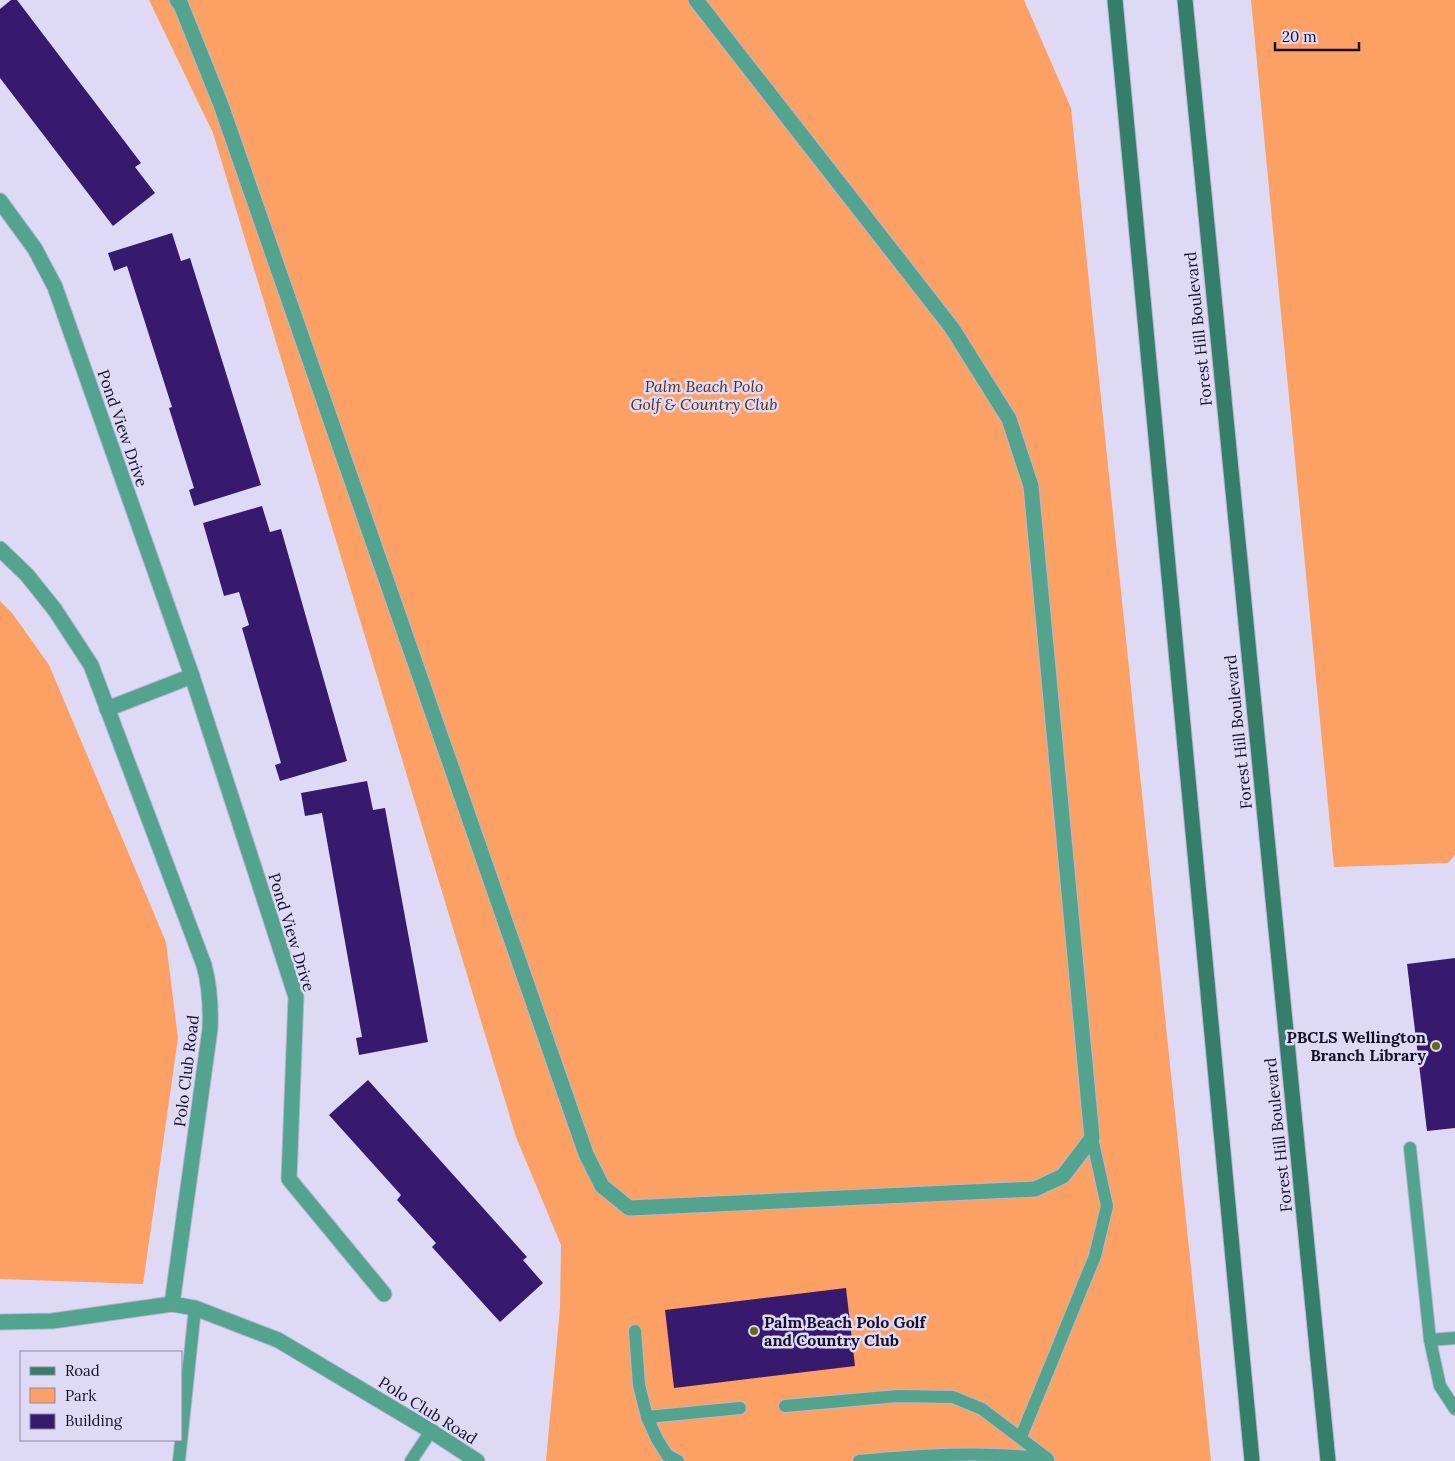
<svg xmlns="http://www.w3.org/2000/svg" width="1455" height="1461" font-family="Lora,serif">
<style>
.green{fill:#fca063}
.building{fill:#37196e}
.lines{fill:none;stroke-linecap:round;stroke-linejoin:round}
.lane-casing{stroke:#bab5d1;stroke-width:14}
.street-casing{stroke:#bab5d1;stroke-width:17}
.secondary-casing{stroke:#bab5d1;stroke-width:17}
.lane{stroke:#52a48e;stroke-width:12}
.street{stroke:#52a48e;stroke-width:15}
.secondary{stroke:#347e6a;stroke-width:15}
.poi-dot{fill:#656a0c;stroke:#dedaf6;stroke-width:2}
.labels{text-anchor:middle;stroke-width:5;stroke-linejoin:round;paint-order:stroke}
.street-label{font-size:16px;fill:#150e27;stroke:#dedaf6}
.park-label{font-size:16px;font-style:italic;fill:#542f15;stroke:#dedaf6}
.poi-label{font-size:16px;font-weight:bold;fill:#150e27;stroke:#dedaf6;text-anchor:end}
</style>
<rect width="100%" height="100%" fill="#dedaf6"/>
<g class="green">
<path d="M149,0H1024L1071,108L1211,1461H546L560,1308L561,1245L516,1137L213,133Z"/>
<path d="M1251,0H1455V855L1448,863L1334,867Z"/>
<path d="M0,601L12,613L49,665L166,942L178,1038L143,1284L0,1279Z"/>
</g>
<g class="building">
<path d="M11,0H17L141,163L135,167L155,193L113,226L0,78V9Z"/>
<path d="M172,233L181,261L190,258L261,485L194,506L189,490L194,488L169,408L172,407L127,266L114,271L108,253Z"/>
<path d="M262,506L270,532L281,529L347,761L280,781L275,765L281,763L242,628L249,625L239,592L224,596L203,523Z"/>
<path d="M367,781L373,810L385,808L428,1042L359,1055L356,1038L362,1037L322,813L305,816L301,793Z"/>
<path d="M1455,958V1128L1427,1131L1407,964Z"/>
<path d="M368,1080L527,1257L523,1260L543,1283L500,1322L432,1247L436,1243L397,1200L401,1195L329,1115Z"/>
<path d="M846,1288L855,1366L674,1388L665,1310Z"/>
</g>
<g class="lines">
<defs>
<g id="lane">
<path d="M1410,1148L1430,1340L1440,1386L1455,1409"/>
<path d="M635,1331L639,1385L647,1417L657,1439L667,1455L678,1461"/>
<path d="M1430,1340L1455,1338"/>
<path d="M785,1406L898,1396L953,1397L982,1409L1048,1459"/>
<path d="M647,1417L740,1408"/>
<path d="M1021,1437L1095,1256L1107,1206L1092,1138"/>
<path d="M179,1461L195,1308"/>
<path d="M411,1461L431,1431"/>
<path d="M859,1461C922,1455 984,1451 1047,1459"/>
</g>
<g id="street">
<path d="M177,0L181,5L221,105L586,1154L602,1186L629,1208L1035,1189L1063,1176L1092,1138L1031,486L1009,419L952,328L696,0"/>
<path d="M0,201L35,249L55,287L192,676L107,709"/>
<path d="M0,549L27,575L55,610L91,665L204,965C210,987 211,1006 210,1029L172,1304"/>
<path d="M192,676L296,997L289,1179L384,1294"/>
<path d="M0,1322L52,1321L172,1304L195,1308L278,1340L431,1431L477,1461"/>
</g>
<g id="secondary">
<path d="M1115,0L1252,1461"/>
<path d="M1185,0L1328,1461"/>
</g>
</defs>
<use href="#lane" class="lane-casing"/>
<use href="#street" class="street-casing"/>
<use href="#secondary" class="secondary-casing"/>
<use href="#lane" class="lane"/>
<use href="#street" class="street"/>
<use href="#secondary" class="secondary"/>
</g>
<g class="poi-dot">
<circle cx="1436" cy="1046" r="5"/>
<circle cx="754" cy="1331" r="5"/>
</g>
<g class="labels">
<g class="street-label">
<text transform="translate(1198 329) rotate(-96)" y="6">Forest Hill Boulevard</text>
<text transform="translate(123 428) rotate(71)" y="6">Pond View Drive</text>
<text transform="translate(1238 732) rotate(-96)" y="6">Forest Hill Boulevard</text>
<text transform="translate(292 932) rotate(73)" y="6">Pond View Drive</text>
<text transform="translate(186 1071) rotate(-83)" y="6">Polo Club Road</text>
<text transform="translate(1278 1135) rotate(-96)" y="6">Forest Hill Boulevard</text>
<text transform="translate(428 1410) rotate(32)" y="6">Polo Club Road</text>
</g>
<g class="park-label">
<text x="704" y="392">Palm Beach Polo<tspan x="704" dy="18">Golf &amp; Country Club</tspan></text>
</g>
<g class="poi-label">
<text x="1426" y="1043">PBCLS Wellington<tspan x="1426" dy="18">Branch Library</tspan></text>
<text x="764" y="1328" text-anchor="start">Palm Beach Polo Golf<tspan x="764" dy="18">and Country Club</tspan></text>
</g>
</g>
<rect x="20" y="1351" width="162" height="90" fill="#dedaf6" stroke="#8e88a3"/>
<rect x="30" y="1367" width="25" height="8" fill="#347e6a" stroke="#8e88a3"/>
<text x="65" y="1376" font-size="15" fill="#150e27">Road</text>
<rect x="30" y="1388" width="25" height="15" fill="#fca063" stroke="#8e88a3"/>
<text x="65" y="1401" font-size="15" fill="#150e27">Park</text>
<rect x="30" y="1414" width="25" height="15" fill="#37196e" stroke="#8e88a3"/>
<text x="65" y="1426" font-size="15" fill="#150e27">Building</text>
<path d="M1275 42v8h84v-8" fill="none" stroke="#150e27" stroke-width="2.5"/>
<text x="1282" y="42" font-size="15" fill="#150e27" stroke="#dedaf6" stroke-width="4" paint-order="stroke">20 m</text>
</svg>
